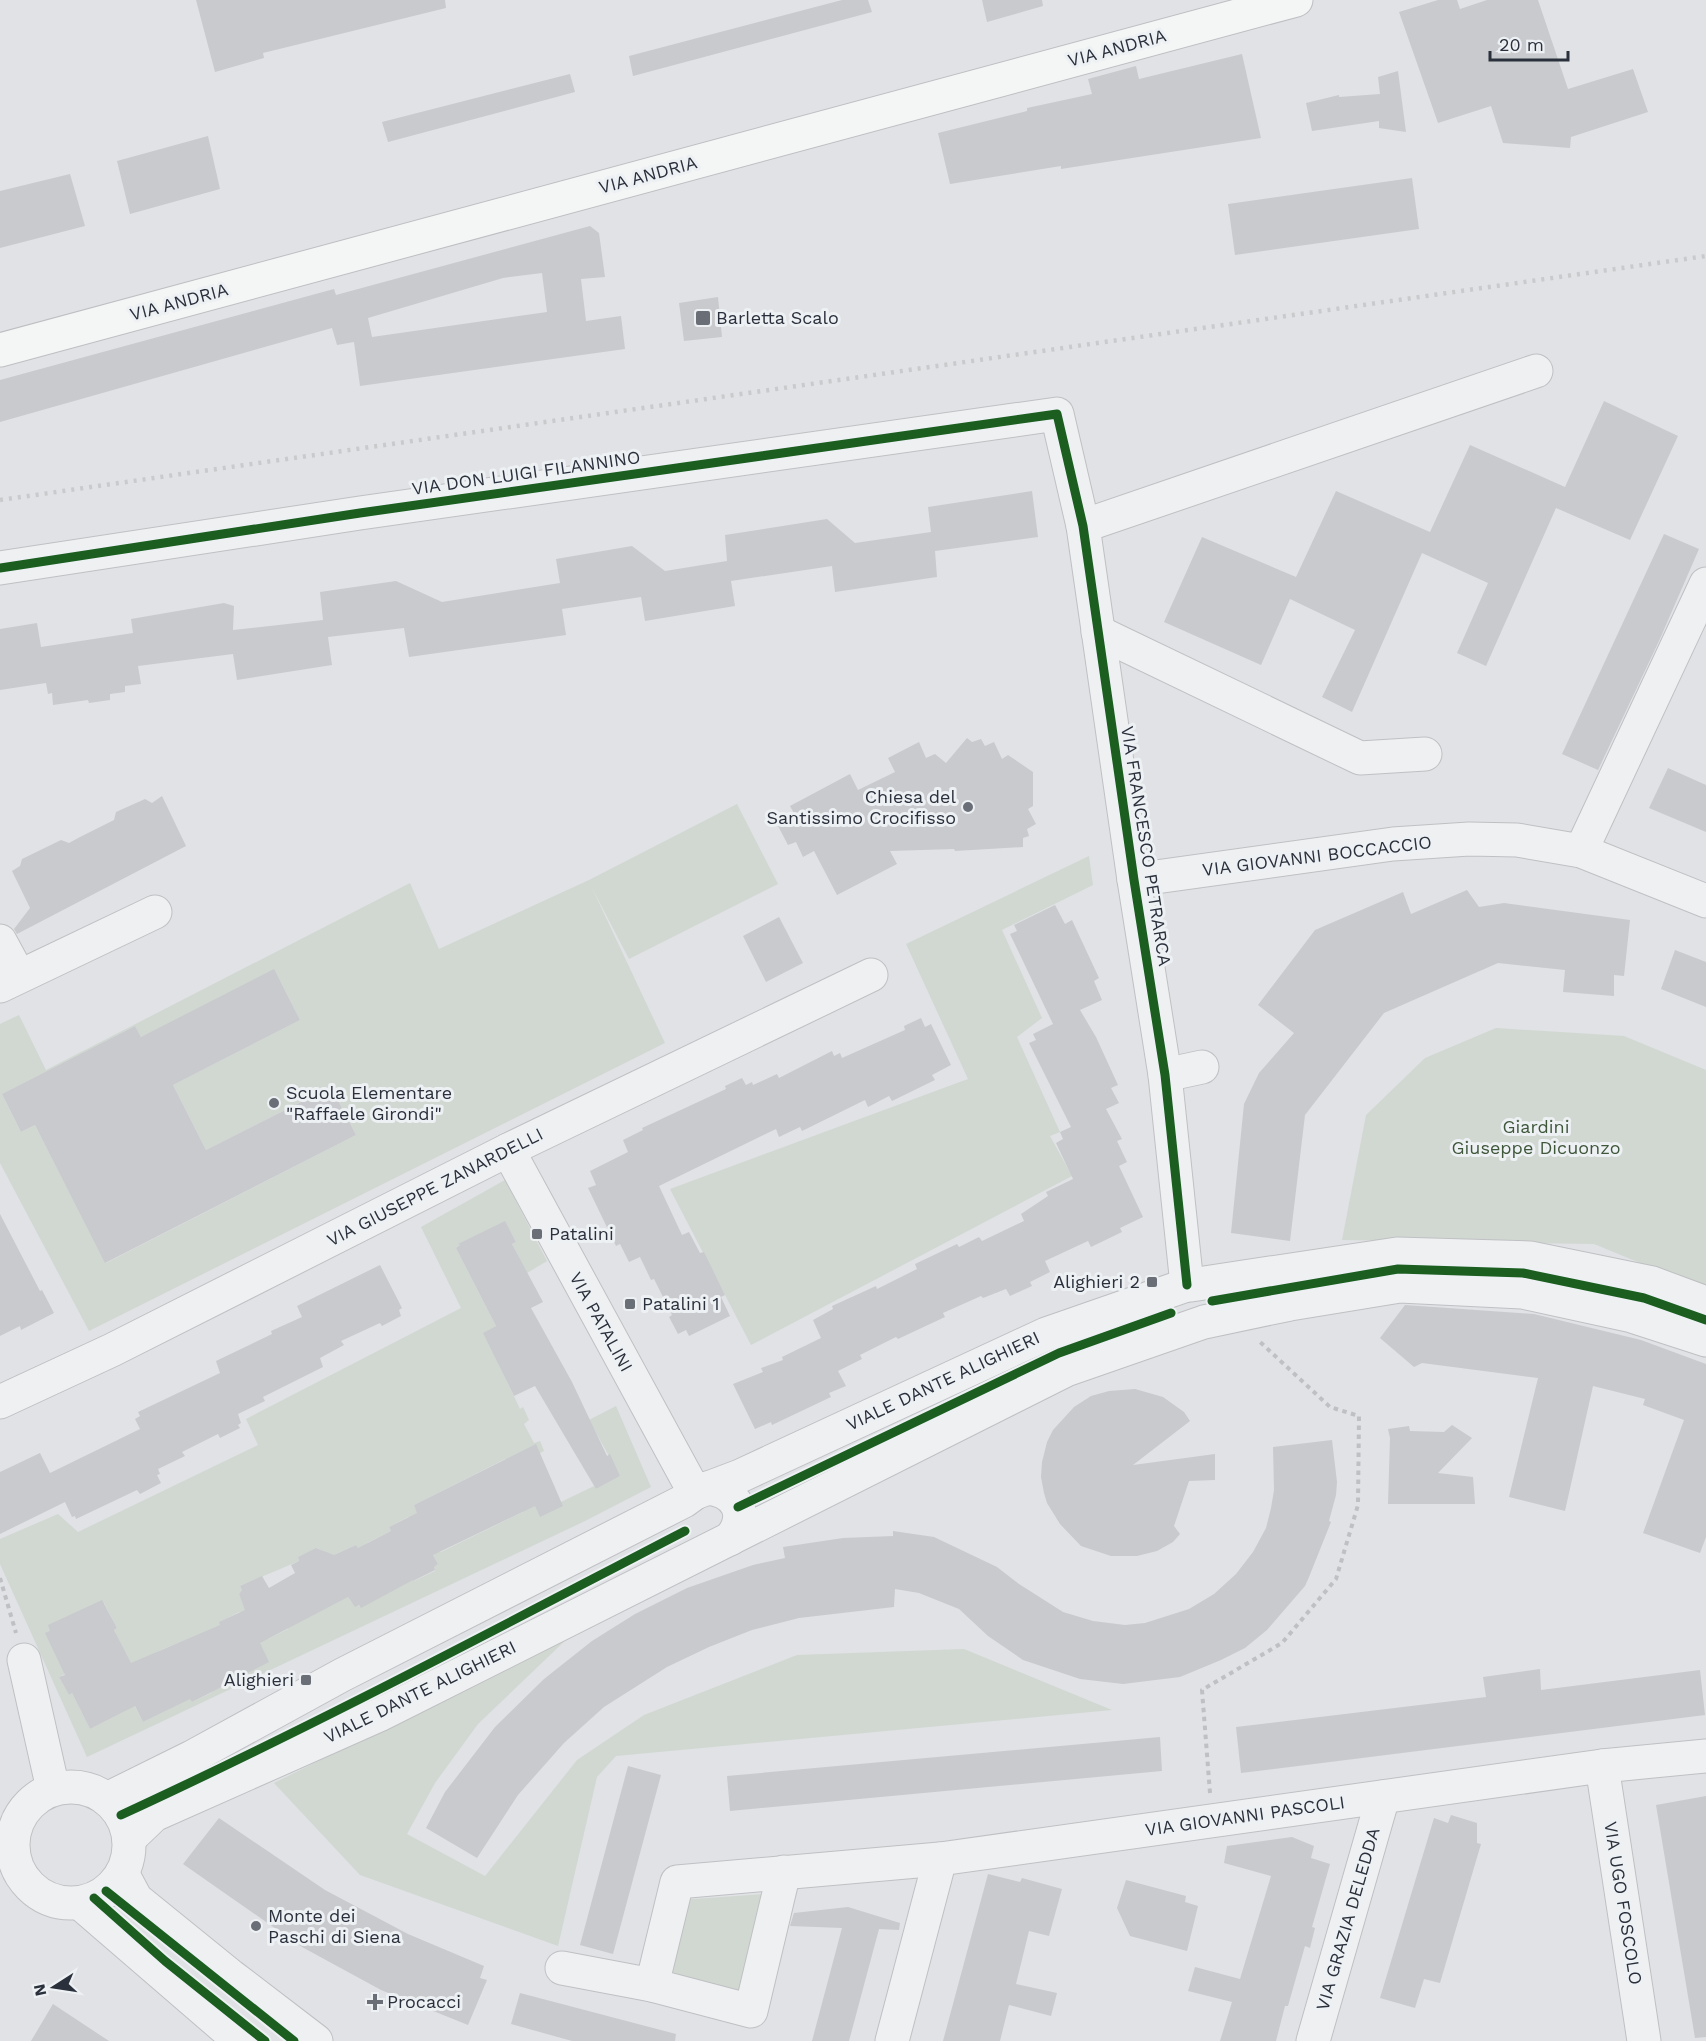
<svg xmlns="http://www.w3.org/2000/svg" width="1706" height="2041" font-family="'Work Sans',sans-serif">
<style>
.green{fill:#d1d8d1;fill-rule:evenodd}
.building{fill:#c9cacd;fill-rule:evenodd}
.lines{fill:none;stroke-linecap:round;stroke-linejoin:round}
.minor-casing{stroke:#bfc0c3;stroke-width:35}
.major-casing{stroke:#bdbfc2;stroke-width:35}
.path{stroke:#bec0c3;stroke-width:4;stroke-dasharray:4.5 4.5;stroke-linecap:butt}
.minor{stroke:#eff0f2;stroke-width:33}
.major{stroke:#f4f5f5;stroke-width:33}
.rail{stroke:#c9cacc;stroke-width:4.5;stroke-dasharray:3 6;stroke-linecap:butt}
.cycleway-casing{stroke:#eef1f4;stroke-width:13}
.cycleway{stroke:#1b5e20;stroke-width:9}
.poi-dot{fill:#6a6e77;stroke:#eef1f4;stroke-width:2}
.labels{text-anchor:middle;stroke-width:6;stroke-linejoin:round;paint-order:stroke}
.street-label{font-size:18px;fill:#2a303c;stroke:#eef1f4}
.poi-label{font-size:18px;fill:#2a303c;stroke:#eef1f4;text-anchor:start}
.park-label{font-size:18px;fill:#3e5639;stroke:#eef1f4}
</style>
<rect width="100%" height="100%" fill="#e0e2e5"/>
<g class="green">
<path d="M737,804L778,884L629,959L592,888L665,1043L89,1331L0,1163V1024L19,1015L46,1070L410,883L439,949L589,880ZM281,983L300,1020L173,1085L206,1150L331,1087L356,1135L106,1263L35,1125L21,1132L2,1094L135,1026L141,1037Z"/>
<path d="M1089,856L1093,885L1002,930L1042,1018L1017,1037L1060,1132L1050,1136L1072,1176L751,1345L670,1189L968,1079L906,944Z"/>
<path d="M1496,1028L1624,1036L1706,1070V1290L1594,1244L1342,1240L1366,1115L1425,1058Z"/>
<path d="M505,1180L547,1261L527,1273L512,1244L516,1242L505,1222L459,1244L460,1245L456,1248L496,1326L484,1333L520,1409L523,1407L529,1420L524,1424L534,1443L540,1441L544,1451L527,1460L505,1459L414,1505L421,1520L408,1517L389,1527L391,1531L367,1543L361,1552L356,1545L336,1554L331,1564L325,1552L317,1548L298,1557L299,1561L240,1586L242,1590L239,1594L248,1616L239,1612L220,1622L221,1626L163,1649L131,1666L114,1630L117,1628L104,1603L65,1674L59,1677L69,1695L72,1693L90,1729L125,1711L133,1703L143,1722L169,1709L189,1696L192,1702L211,1693L257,1636L268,1639L288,1629L287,1625L340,1601L345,1592L351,1602L361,1607L412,1578L414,1581L435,1571L434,1567L438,1564L430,1549L441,1552L523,1512L532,1499L540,1516L561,1502L594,1486L596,1489L620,1476L589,1420L616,1406L651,1487L585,1521L87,1757L0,1564V1539L58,1514L78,1532L258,1445L246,1419L461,1308L421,1227Z"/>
<path d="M570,1636L478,1724L435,1783L407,1834L485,1876L577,1760L644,1715L797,1655L964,1649L1112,1710L616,1756L597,1777L558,1946L360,1875L274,1783Z"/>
<path d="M765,1894L742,2002L664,1981L680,1900Z"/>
</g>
<g class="building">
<path d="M196,0H445L446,8L263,53L264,58L215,72Z"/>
<path d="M842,0H868L872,12L633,76L629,56Z"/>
<path d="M982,0H1042L1043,6L987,22Z"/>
<path d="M1438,0H1457L1460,9L1487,0H1538L1568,89L1633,69L1648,112L1571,137L1570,148L1503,143L1491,106L1438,123L1399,12Z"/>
<path d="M1242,54L1261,138L1061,169V166L950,184L938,133L1027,111V108L1092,94L1088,79L1136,66L1139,79Z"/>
<path d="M1398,71L1406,132L1379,128V121L1312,131L1306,103L1339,95V97L1380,94L1378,77Z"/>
<path d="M570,74L575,92L388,142L382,122Z"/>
<path d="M208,136L220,189L130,214L117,161Z"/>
<path d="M70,174L85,226L0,248V191Z"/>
<path d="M1412,178L1419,229L1235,255L1228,204Z"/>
<path d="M590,226L599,233L605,277L581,279L586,321L621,316L625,349L360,386L354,342L337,345L332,328L0,422V380L334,289L336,295ZM542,273L547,312L372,337L368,318L503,278Z"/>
<path d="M718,297L722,337L684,341L679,303Z"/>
<path d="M1604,401L1678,436L1630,540L1556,508L1486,666L1457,653L1488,583L1422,553L1352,712L1322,697L1355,630L1290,599L1261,665L1164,622L1202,537L1296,577L1336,491L1430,532L1470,445L1565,487Z"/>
<path d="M1032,491L1038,537L935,551L937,577L835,592L832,566L731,581L735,606L645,621L641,597L562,609L566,635L409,657L404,628L328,637L332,665L237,680L233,654L138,666L141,684L125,686V692L110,694V700L89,703L88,700L53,705L52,693L48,694L46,683L0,690V629L37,623L41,647L133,633L131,619L224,603L234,606L233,630L323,620L320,592L396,581L442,602L560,583L556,559L632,546L665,571L727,561L725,535L827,519L855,543L931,532L928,507Z"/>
<path d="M1664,534L1699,549L1659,641L1598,770L1562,754Z"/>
<path d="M967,738L972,742L981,739L985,746L994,742L1002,759L1008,755L1033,772V806L1028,809L1036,824L1027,829L1029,836L1023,838V847L955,851L954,849L890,851L897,864L837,895L814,851L803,857L796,842L788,845L778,826L796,817L790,806L850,774L858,790L895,772L888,758L919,742L926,758L935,754L946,763Z"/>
<path d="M1668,768L1706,785V832L1649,808Z"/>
<path d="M162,796L186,846L17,934L14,929L30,908L12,871L20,866L22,859L61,840L69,843L80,837L114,820L116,812L145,799L152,803Z"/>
<path d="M1467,890L1479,907L1504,903L1630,920L1624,976L1614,975V996L1563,992L1565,970L1498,963L1384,1013L1305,1115L1290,1241L1231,1233L1244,1104L1259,1073L1294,1033L1258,1005L1315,930L1403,892L1411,914Z"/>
<path d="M1055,905L1065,924L1072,920L1099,978L1094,981L1102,1000L1080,1010L1096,1037L1118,1085L1111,1088L1119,1103L1106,1109L1122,1139L1117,1141L1127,1162L1119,1166L1143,1217L1120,1228L1122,1232L1091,1247L1088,1241L1045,1261L1050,1272L1030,1282L1032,1286L1010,1296L1006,1289L983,1298L981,1296L943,1313L945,1317L898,1339L896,1337L860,1355L862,1359L838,1371L846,1386L829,1393L831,1397L772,1425L771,1422L755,1429L733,1384L763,1372L761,1368L783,1360L782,1357L821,1338L813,1320L833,1309L832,1306L876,1286L877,1289L917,1269L915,1264L957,1244L959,1247L979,1237L982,1241L1024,1221L1021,1214L1048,1196L1046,1192L1073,1179L1056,1143L1063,1139L1060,1132L1071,1127L1029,1043L1036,1040L1033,1034L1053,1024L1010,934L1017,931L1014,925Z"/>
<path d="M779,917L803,963L766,982L743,936Z"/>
<path d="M1675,950L1706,962V1007L1661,989Z"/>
<path d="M274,969L300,1020L173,1085L206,1150L331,1087L356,1135L105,1263L35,1125L21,1132L2,1094L135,1026L141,1037Z"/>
<path d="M921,1018L925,1027L931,1024L951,1065L932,1075L935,1080L892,1101L889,1096L868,1107L865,1100L802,1131L800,1127L779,1137L776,1129L659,1186L682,1235L689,1232L700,1253L704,1252L725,1295L721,1297L730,1316L689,1336L686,1330L678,1334L669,1317L672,1315L654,1279L651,1280L640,1257L629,1262L620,1244L616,1246L588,1188L596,1185L590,1171L628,1152L623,1140L643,1130L642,1128L726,1089L725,1086L742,1078L746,1085L752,1082L753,1085L777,1074L779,1078L832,1051L834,1056L840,1053L842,1058L905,1030L904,1026Z"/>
<path d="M0,1214L40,1291L42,1290L54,1313L21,1330L20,1326L0,1336Z"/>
<path d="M505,1221L516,1242L512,1244L543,1302L531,1308L572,1382L607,1456L610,1454L620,1476L596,1489L535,1386L514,1396L483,1333L496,1326L456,1248L460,1245L458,1244Z"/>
<path d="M380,1265L402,1308L399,1310L401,1316L382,1326L380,1323L341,1341L344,1345L320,1358L323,1367L263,1397L265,1401L238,1414L241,1423L238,1425L240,1428L220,1438L218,1434L182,1452L185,1456L158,1469L160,1474L157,1475L161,1483L140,1494L137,1490L76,1519L75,1516L72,1517L65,1502L0,1534V1472L40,1453L50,1473L140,1429L135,1419L140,1416L138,1412L220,1373L216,1361L272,1334L271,1331L302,1317L297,1306Z"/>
<path d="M1405,1305L1534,1314L1641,1340L1706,1364V1537L1700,1553L1643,1533L1684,1420L1643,1405L1645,1399L1593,1386L1565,1511L1509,1497L1538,1378L1422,1363L1414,1367L1380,1338Z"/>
<path d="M1135,1389L1163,1397L1184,1412L1190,1421L1133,1465L1215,1454V1480L1189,1481L1174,1526L1180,1534L1173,1542L1157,1551L1137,1556H1111L1081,1546L1060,1524L1047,1503L1044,1493L1041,1477L1042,1462L1047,1442L1053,1430L1074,1407L1091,1396L1109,1391Z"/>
<path d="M1452,1425L1472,1438L1438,1473L1473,1477L1475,1504H1388L1390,1438L1388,1429L1409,1426L1410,1431L1444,1432Z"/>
<path d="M1332,1440L1337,1482L1336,1495L1329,1521L1331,1522L1309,1577L1305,1586L1267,1630L1245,1648L1221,1660L1180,1677L1123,1684L1080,1679L1023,1660L988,1636L959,1609L919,1593L895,1589L894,1607L799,1618L752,1630L709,1647L667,1667L604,1707L564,1743L518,1795L477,1858L426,1828L445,1792L495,1727L544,1679L592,1641L635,1614L687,1588L753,1565L785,1558L783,1547L843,1538L893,1536V1531L934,1537L997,1567L1019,1584L1063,1612L1093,1621L1125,1625L1145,1623L1189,1609L1214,1594L1236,1574L1253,1552L1266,1528L1271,1508L1274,1490L1273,1447Z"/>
<path d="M536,1444L563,1506L540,1517L535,1506L433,1555L438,1564L434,1567L435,1570L413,1581V1580L361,1608L359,1605L355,1607L348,1597L260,1643L269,1662L206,1695L192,1702L190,1699L143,1722L135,1706L90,1729L72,1693L69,1695L59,1677L65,1675L45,1633L50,1631L48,1625L102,1600L117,1628L114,1630L131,1663L220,1625L219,1622L245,1610L239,1594L242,1590L240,1586L262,1576L269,1588L295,1573L291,1565L299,1561L298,1557L316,1548L334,1555L356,1545L358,1548L391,1531L389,1527L417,1513L414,1505Z"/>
<path d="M1540,1669L1541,1690L1700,1670L1705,1715L1241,1773L1236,1727L1486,1697L1483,1677Z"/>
<path d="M1160,1737L1162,1771L730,1811L727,1776Z"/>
<path d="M628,1766L661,1775L613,1954L580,1945Z"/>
<path d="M1706,1796V2037L1695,2038L1656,1805Z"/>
<path d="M1451,1815L1477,1823V1843L1481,1844L1440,1983L1424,1979L1415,2008L1380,1998L1434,1818L1448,1823Z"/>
<path d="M219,1818L325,1890L408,1934L484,1966L480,1978L487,1980L468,2025L381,1990L302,1947L183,1864Z"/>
<path d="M1292,1837L1314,1846L1311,1858L1330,1864L1312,1927L1315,1928L1310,1948L1305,1946L1288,2006H1285L1276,2041H1220L1232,2002L1188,1991L1195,1967L1240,1979L1271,1876L1224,1863L1227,1846Z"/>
<path d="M988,1874L1020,1882L1022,1878L1062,1889L1049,1936L1029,1931L1016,1984L1057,1993L1051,2016L1009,2005L1000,2041H943Z"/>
<path d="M1126,1880L1186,1896L1185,1902L1198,1906L1187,1951L1130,1936L1117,1908Z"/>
<path d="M848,1907L900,1923L899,1930L879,1929L849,2041H812L842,1928L790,1926L794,1913Z"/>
<path d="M520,1993L676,2034L675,2041H572L511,2024Z"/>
<path d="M53,2004L109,2041H31Z"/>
</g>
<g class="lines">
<defs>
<g id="minor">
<path d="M1083,526L1536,371"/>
<path d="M0,568L360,513L1057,414L1083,526L1134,880L1165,1075L1187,1285"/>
<path d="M1098,632L1360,758L1425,754"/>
<path d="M1581,851L1706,584"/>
<path d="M1134,880L1393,844L1469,839L1517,840L1581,851L1706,901"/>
<path d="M0,941L19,976"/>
<path d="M0,986L155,912"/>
<path d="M1165,1075L1202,1067"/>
<path d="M508,1150L695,1493"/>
<path d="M1191,1285L1397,1254L1530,1258L1652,1283L1706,1303"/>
<path d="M0,1402L112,1350L508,1150L871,975"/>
<path d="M707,1488C737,1491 750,1515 730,1539"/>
<path d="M24,1660L53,1789"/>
<path d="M1602,1766L1644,2041"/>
<circle cx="71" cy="1845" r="58"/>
<path d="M107,1799L192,1757L342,1675L684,1501L695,1493L740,1476L1046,1334L1184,1286"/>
<path d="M129,1839L154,1815L379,1715L1066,1370L1204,1322L1290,1304L1400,1286L1522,1292L1632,1316L1706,1340"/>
<path d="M122,1873L136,1899L231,1976L316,2041"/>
<path d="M80,1903L240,2041"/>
<path d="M562,1968L652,1985L677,1882L940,1859L1602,1766L1706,1756"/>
<path d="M652,1985L751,2011L784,1872"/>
<path d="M892,2041L940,1859"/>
<path d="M1313,2041L1383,1797"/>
</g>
<path id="major" d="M0,350L1296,0"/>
</defs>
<use href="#minor" class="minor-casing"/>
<use href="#major" class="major-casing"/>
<g class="path">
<path d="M0,1578L16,1633"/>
<path d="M1210,1793L1202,1690L1282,1643L1336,1579L1358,1505L1359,1416L1330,1407L1259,1341"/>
</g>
<use href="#minor" class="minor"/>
<use href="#major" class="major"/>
<path class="rail" d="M0,500L1706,256"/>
<defs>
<g id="cycleway">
<path d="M0,568L360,513L1057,414L1083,526L1134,880L1165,1075L1187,1285"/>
<path d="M1212,1301L1398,1269L1523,1273L1644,1298L1706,1320"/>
<path d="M738,1507L1059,1353L1171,1313"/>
<path d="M121,1815C312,1727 498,1628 685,1531"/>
<path d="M106,1891L294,2041"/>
<path d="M94,1898L165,1961L265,2041"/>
</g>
</defs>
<use href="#cycleway" class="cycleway-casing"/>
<use href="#cycleway" class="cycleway"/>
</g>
<g class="poi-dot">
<rect x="695" y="310" width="16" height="16" rx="3"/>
<circle cx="968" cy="807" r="6"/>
<circle cx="274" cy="1103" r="6"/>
<rect x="531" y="1228" width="12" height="12" rx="3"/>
<rect x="1146" y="1276" width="12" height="12" rx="3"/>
<rect x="624" y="1298" width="12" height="12" rx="3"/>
<rect x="300" y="1674" width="12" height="12" rx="3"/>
<circle cx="256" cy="1926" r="6"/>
<path d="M372 1993h6v6h6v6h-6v6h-6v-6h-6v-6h6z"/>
</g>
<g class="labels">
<g class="street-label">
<text transform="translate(1117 48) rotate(-15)" y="6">VIA ANDRIA</text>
<text transform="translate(648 175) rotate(-15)" y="6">VIA ANDRIA</text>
<text transform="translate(179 302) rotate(-15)" y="6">VIA ANDRIA</text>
<text transform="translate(526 473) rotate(-8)" y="6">VIA DON LUIGI FILANNINO</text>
<text transform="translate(1146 846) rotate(81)" y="6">VIA FRANCESCO PETRARCA</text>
<text transform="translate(1317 856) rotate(-7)" y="6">VIA GIOVANNI BOCCACCIO</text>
<text transform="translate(435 1187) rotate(-27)" y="6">VIA GIUSEPPE ZANARDELLI</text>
<text transform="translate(601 1322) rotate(61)" y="6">VIA PATALINI</text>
<text transform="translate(943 1381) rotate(-25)" y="6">VIALE DANTE ALIGHIERI</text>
<text transform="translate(420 1692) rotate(-26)" y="6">VIALE DANTE ALIGHIERI</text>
<text transform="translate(1245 1816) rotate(-8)" y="6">VIA GIOVANNI PASCOLI</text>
<text transform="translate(1623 1903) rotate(81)" y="6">VIA UGO FOSCOLO</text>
<text transform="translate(1348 1919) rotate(-74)" y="6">VIA GRAZIA DELEDDA</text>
</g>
<g class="poi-label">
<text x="716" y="324">Barletta Scalo</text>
<text x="956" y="803" text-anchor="end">Chiesa del<tspan x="956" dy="21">Santissimo Crocifisso</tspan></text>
<text x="286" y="1099">Scuola Elementare<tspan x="286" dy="21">"Raffaele Girondi"</tspan></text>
<text x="549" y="1240">Patalini</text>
<text x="1140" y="1288" text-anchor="end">Alighieri 2</text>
<text x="642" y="1310">Patalini 1</text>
<text x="294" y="1686" text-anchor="end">Alighieri</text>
<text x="268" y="1922">Monte dei<tspan x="268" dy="21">Paschi di Siena</tspan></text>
<text x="387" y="2008">Procacci</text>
</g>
<g class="park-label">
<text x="1536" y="1133">Giardini<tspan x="1536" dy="21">Giuseppe Dicuonzo</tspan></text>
</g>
</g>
<g transform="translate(54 1987) rotate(258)" stroke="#eef1f4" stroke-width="4.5" paint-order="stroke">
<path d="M0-4.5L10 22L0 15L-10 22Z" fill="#2a303c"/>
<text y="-9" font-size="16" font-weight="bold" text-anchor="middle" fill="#2a303c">N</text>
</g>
<path d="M1490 51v9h78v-9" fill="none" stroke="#2a303c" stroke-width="3"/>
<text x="1499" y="51" font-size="18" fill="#2a303c" stroke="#eef1f4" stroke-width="4.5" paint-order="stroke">20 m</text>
</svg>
